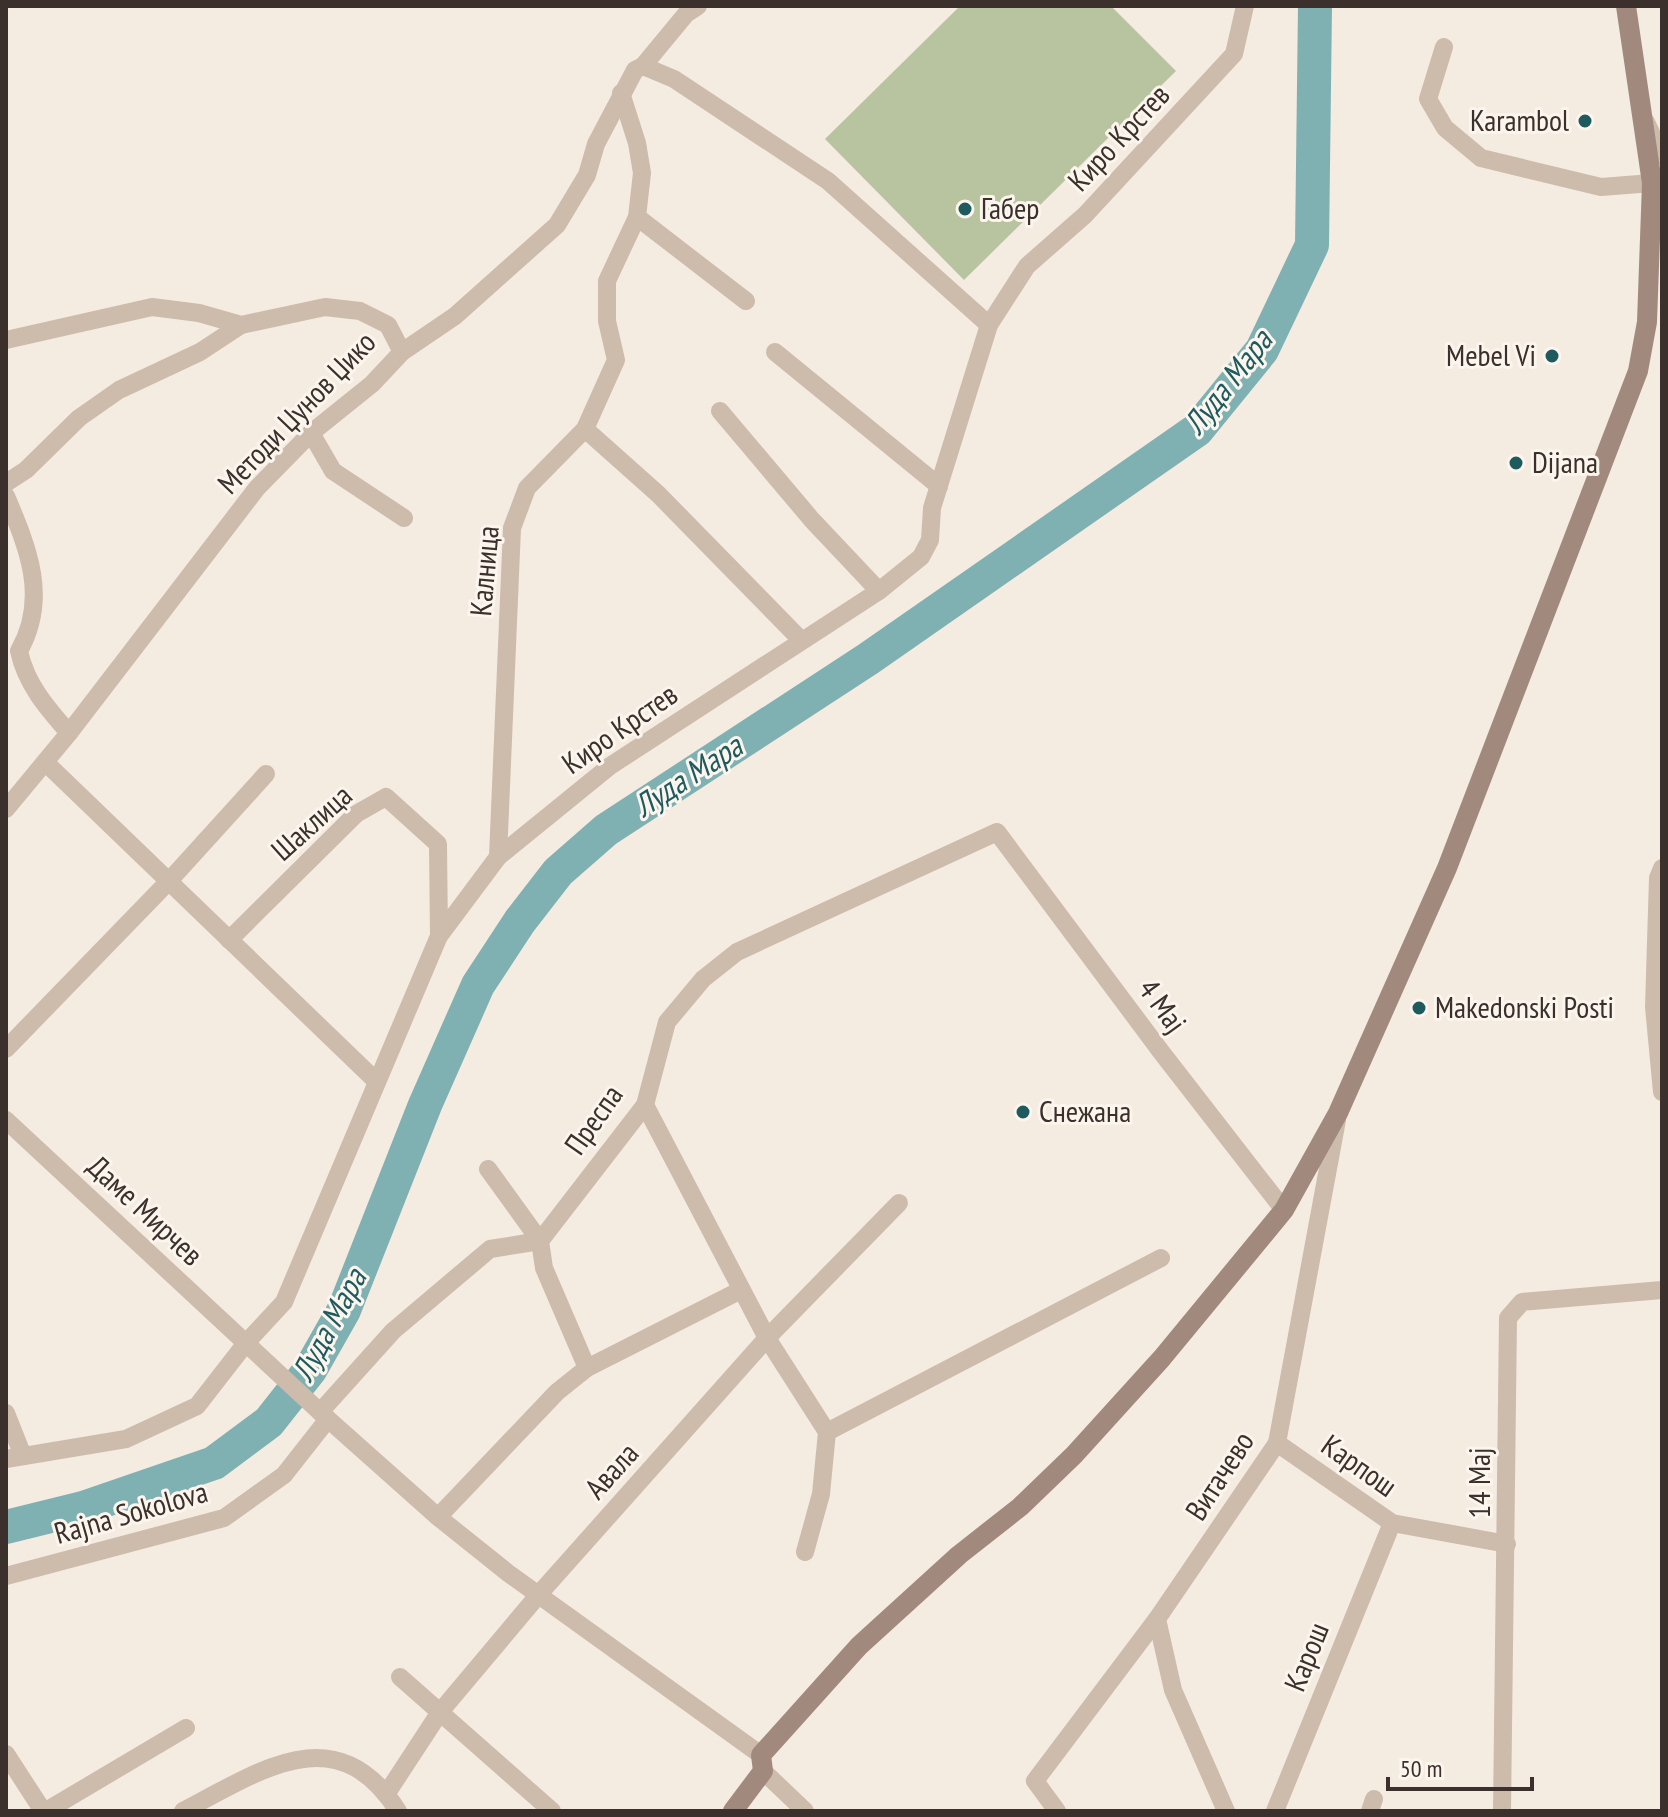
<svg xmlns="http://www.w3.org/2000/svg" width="1668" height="1817" font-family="'PT Sans Narrow',sans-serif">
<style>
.pitch{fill:#b8c4a0}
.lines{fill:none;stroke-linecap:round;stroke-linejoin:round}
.river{stroke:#7fb0b2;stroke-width:34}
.street{stroke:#cdbbac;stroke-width:18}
.secondary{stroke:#a18a7d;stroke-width:20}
.poi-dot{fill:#1f5a5e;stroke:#fbf5ee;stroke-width:3}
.labels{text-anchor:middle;stroke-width:6;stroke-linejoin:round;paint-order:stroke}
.poi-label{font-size:30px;fill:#3b302b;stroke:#fbf5ee;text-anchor:start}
.street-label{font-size:30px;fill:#3b302b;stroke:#fbf5ee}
.water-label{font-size:32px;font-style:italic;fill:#1f5a5e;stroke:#fbf5ee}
</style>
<rect width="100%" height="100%" fill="#f4ebe1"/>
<path class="pitch" d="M960,6H1111L1176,71L964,280L825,139Z"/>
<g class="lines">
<path class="river" d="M6,1527L83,1508L214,1463L269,1422L310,1370L344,1310L425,1105L478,985L520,921L558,872L606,830L868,659L1197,430L1262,350L1312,245L1315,6"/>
<g class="street">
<path d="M1444,47L1428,99L1445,128L1481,158L1601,187L1652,183"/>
<path d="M643,66L686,14L698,6"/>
<path d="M1646,122L1662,156"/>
<path d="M637,217L746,301"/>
<path d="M6,340L152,307L199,313L241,325L325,307L360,311L388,325L402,352"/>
<path d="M775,352L939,486"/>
<path d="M720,411L812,520L879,591"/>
<path d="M585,429L658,494L801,640"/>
<path d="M311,433L333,471L404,518"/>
<path d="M6,483L26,470L79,418L119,390L200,352L241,325"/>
<path d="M6,496C28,548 49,598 19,651C26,684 47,708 69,733"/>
<path d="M45,762L376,1081"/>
<path d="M6,809L69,733L257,488L311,433L372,384L402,352L455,316L557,225L587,175L596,144L635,70L643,66L674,79L828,181L989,325"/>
<path d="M498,857L512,528L527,488L585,429L616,360L607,321V281L637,217L642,173L637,143L621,93"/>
<path d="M1662,868L1658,878L1654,1007L1662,1092"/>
<path d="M229,940L356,814L386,797L438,844L439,936"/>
<path d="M6,1049L169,881L266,774"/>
<path d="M645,1105L767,1338L827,1432L821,1494L805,1552"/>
<path d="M6,1120L320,1412L438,1517L508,1573L761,1755"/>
<path d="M488,1169L540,1241L544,1268L587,1368"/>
<path d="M320,1412L393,1331L490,1249L540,1241L645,1105L667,1022L703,979L737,952L997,832L1162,1053L1284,1210"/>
<path d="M6,1413L23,1456"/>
<path d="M827,1432L1161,1258"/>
<path d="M1277,1443L1392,1523L1507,1544"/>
<path d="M6,1459L126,1439L197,1406L246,1343L284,1302L439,936L498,857L610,766L879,591L921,557L930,540L932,508L989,325L1027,266L1085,215L1234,54L1245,6"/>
<path d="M438,1517L557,1392L587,1368L741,1290"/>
<path d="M6,1576L224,1518L284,1475L328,1419"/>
<path d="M1157,1619L1173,1690L1226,1811"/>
<path d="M400,1677L552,1811"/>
<path d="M6,1754L43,1811"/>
<path d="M763,1771L805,1811"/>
<path d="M387,1793L440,1712L540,1593L767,1338L899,1203"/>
<path d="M46,1811L186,1728"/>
<path d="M183,1811C260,1771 337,1715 398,1811"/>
<path d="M1057,1811L1035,1781L1157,1619L1277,1443L1337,1120"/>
<path d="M1275,1811L1392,1523"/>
<path d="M1370,1811L1374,1799"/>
<path d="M1502,1811L1508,1318L1522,1302L1662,1290"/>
</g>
<path class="secondary" d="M733,1811L763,1771L761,1755L859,1646L959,1555L1020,1507L1074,1455L1162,1358L1284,1210L1338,1113L1447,868L1638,371L1647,322L1652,183L1626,6"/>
</g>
<g class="poi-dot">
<circle cx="1585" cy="121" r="8"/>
<circle cx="965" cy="209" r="8"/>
<circle cx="1552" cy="356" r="8"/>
<circle cx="1516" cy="463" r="8"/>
<circle cx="1419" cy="1008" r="8"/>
<circle cx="1023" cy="1112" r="8"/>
</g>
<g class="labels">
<g class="poi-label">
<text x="1569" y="131" text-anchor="end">Karambol</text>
<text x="981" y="219">Габер</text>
<text x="1536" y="366" text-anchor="end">Mebel Vi</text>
<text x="1532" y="473">Dijana</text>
<text x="1435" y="1018">Makedonski Posti</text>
<text x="1039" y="1122">Снежана</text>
</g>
<g class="street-label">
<text transform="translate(1119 138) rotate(-47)" y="10">Киро Крстев</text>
<text transform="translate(297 413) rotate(-46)" y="10">Методи Џунов Џико</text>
<text transform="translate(485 571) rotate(-85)" y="10">Калница</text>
<text transform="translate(620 729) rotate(-35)" y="10">Киро Крстев</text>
<text transform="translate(312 823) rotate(-42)" y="10">Шаклица</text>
<text transform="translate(1162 1006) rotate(54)" y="10">4 Мај</text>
<text transform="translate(594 1120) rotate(-55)" y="10">Преспа</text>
<text transform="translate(145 1211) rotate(43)" y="10">Даме Мирчев</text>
<text transform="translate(1359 1466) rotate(35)" y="10">Карпош</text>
<text transform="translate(612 1471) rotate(-48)" y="10">Авала</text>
<text transform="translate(1220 1476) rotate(-57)" y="10">Витачево</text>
<text transform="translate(1480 1483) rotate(-90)" y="10">14 Мај</text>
<text transform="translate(131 1513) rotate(-16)" y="10">Rajna Sokolova</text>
<text transform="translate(1307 1657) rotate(-68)" y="10">Карош</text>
</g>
<g class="water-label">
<text transform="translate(1228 382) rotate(-52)" y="11">Луда Мара</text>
<text transform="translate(688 776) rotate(-33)" y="11">Луда Мара</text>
<text transform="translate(329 1325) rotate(-62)" y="11">Луда Мара</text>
</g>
</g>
<rect width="1668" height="1817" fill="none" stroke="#3b302b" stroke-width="16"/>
<path d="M1388 1777v12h144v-12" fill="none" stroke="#3b302b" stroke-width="4"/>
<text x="1400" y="1777" font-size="24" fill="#3b302b" stroke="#fbf5ee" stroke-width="6" paint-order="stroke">50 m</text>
</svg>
